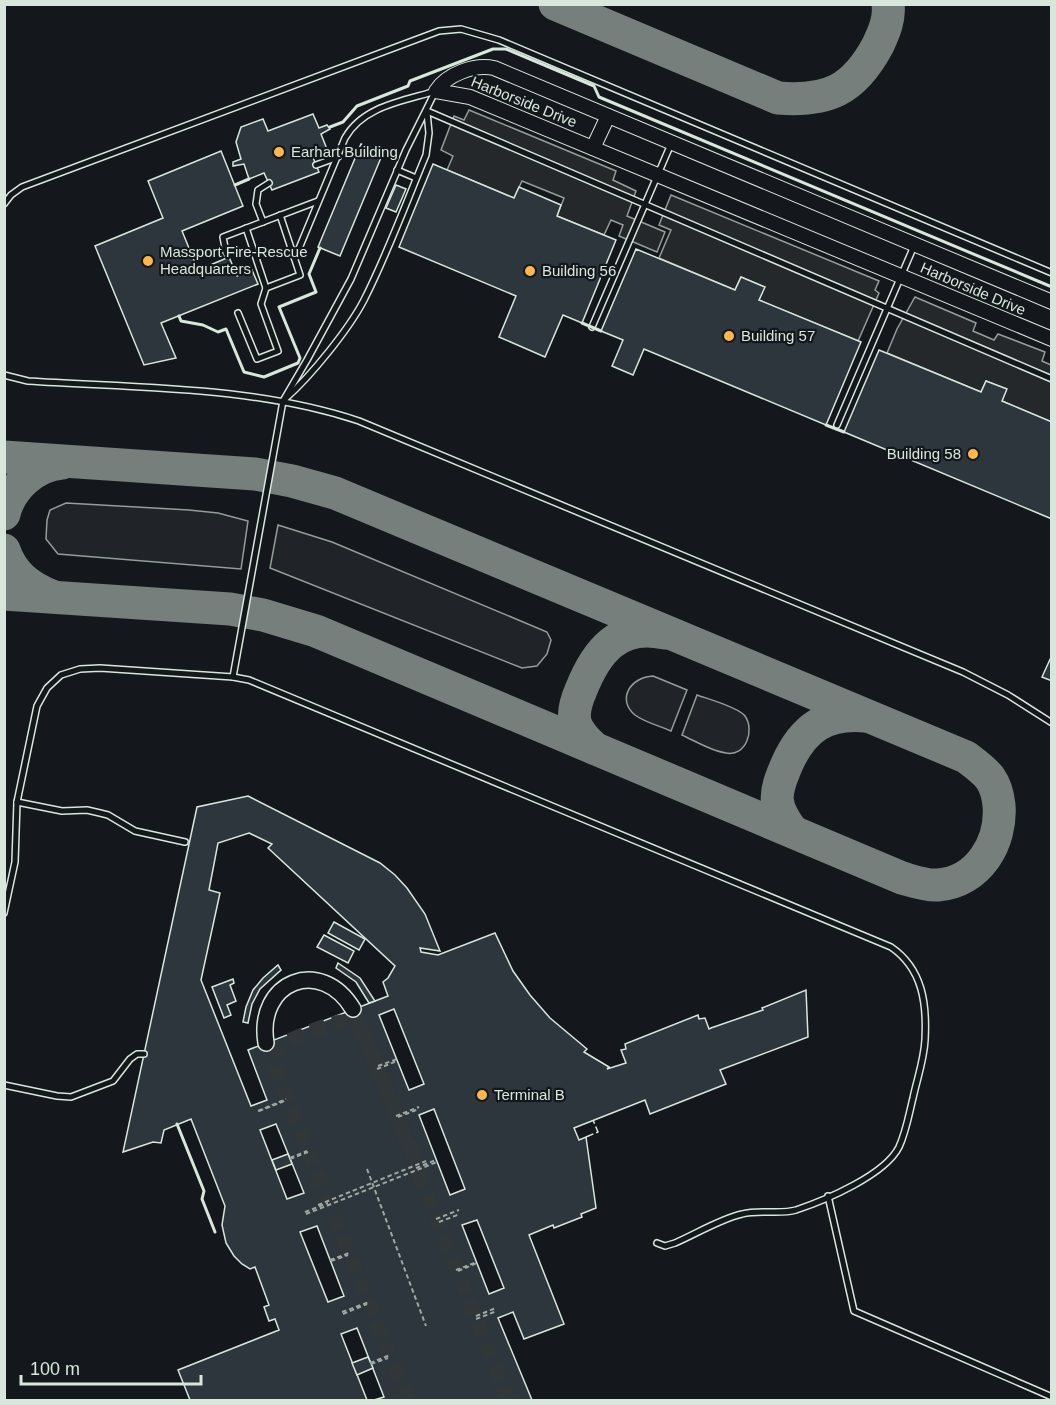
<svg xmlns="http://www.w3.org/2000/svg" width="1056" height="1405" font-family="Helvetica,sans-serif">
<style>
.green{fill:#202428;stroke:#939e99;stroke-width:1.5}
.parking{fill:#24282b;stroke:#939e99;stroke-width:1.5}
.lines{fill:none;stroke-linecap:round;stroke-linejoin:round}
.taxiway{stroke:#767f7c;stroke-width:33}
.building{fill:#2c363c;stroke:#d8e6dc;stroke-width:1.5;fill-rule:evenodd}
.secondary-tunnel{stroke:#313739;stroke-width:15;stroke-dasharray:15 8;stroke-linecap:butt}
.primary-tunnel{stroke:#313739;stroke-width:16;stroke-dasharray:16 8;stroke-linecap:butt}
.service-casing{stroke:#d8e6dc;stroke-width:8}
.tertiary-casing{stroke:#d8e6dc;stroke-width:16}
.secondary-casing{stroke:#d8e6dc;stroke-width:18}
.path{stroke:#9da8a2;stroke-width:2;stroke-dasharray:4.5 3;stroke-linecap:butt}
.service{stroke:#14181c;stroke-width:5}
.tertiary{stroke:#14181c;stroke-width:14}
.secondary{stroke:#14181c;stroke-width:15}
.path-bridge{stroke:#9da8a2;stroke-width:2;stroke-dasharray:4.5 3;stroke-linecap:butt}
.fence{stroke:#d8e6dc;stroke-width:1.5;stroke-dasharray:8 3;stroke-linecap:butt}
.wall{stroke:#d8e6dc;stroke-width:3}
.poi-dot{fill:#ffb74d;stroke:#14181c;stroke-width:2}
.labels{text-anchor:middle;stroke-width:4.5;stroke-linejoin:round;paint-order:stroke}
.street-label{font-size:15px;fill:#d8e6dc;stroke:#14181c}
.poi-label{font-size:15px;fill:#d8e6dc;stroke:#14181c;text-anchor:start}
</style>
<rect width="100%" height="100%" fill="#14181c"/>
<g class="green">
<path d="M66,503L189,510L218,513L248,521L241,569L58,554L46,539L47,520L50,510Z"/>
<path d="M278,525L332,542L547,632L551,640L547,654L537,666L522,668L270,568Z"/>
<path d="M653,676L687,690L671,731C660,726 644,722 635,715C616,699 631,677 653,676Z"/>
<path d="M697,695C708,699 738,707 745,716C755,730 746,757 726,753C711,751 695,741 682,735Z"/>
</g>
<g class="parking">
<path d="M469,110L616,171L613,180L636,191L627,216L665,232L657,252L619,236L623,225L611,220L604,235L557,216L564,198L522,181L514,198L447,170L453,156L441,150L454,116L464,120Z"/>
<path d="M671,195L879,281L875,290L879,293L858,341L759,300L764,287L741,277L735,290L659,258L671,230L659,225Z"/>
<path d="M915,297L976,323L973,331L994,340L998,334L1045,352L1042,361L1051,365V422L1002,401L1006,389L986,381L981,392L887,353L897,329Z"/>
</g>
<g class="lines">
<g class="taxiway">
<path d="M555,4L778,98C828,102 854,90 878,45C884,32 890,19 888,4"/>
<path d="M4,457L255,474L292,481L335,493L966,757C974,763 984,770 990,778C995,785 998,796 999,805C1002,842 979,882 938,885C926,886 913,881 902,878L316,631L263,615L230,609L4,594"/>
<path d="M4,514C10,488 35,465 62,463"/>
<path d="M4,550C12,574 29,587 52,596"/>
<path d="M594,748C586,740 578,733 575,722C573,712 577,699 581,690C596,652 618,623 664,633"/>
<path d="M793,832C772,805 774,794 787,764C803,728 826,712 866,716"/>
</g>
</g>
<g class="building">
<path d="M313,114L319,128L327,125L330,129L321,134L327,149L312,155L319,172L272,190L264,173L249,179L244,164L233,166V162L241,159L236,142L241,127L263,119L268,131Z"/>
<path d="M361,144L383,153L340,256L318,247Z"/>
<path d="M221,151L243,206L182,231L200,275L210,271L208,266L229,257L237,276L252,270L258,284L161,323L176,358L144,365L95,246L163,218L148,181Z"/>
<path d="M433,164L514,198L519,187L561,205L557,216L616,240L582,323L563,315L545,357L499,337L516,296L399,247Z"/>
<path d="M396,185L406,189L396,212L386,208Z"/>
<path d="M636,249L735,290L741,277L765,287L759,300L861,342L826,425L644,349L633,375L612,366L623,340L601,331Z"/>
<path d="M879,350L981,392L986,381L1007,389L1002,401L1052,422V519L844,432Z"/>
<path d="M1052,655V681L1042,677Z"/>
<path d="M248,796L380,863L395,875L407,888L425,914L440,951L420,948L421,952L438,955L495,933L513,971L530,995L550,1018L587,1049L584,1052L609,1067L607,1069L626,1063L621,1050L626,1049L625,1044L698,1015L699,1019L705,1018L709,1029L711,1028L760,1011L763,1010L762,1008L806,990L808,1037L720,1070L726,1084L650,1114L645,1100L574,1128L579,1140L586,1137L596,1208L581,1214L582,1217L554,1228L553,1225L529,1235L564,1324L524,1339L513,1312L498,1318L532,1400H374L384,1397L357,1328L341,1334L367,1400H190L178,1370L279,1330L275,1319L269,1321L264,1307L269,1305L255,1267L250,1269L242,1264L234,1256L226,1243L222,1225L225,1206L191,1119L164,1130L161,1143L153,1142L123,1152L197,807ZM249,833L272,844L268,848L395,966L388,978L383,982L388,996L248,1050L267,1100L251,1106L201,980L220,893L209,890L218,843ZM394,1009L424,1084L409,1090L379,1015ZM434,1109L465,1189L450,1195L419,1115ZM276,1124L304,1193L287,1199L260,1130ZM477,1220L504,1288L489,1294L462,1225ZM317,1226L344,1296L328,1302L300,1232Z"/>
<path d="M334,922L365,939L359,950L328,933Z"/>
<path d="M324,935L354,951L348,963L317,947Z"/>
<path d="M338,963L360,978L375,1001L369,1003L356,982L336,968Z"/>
<path d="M278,965L281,970L260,989L252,1004L248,1023L243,1022L246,1007L253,990L263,978Z"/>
<path d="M233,979L234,983L230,985L236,1001L227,1005L231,1015L224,1018L212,987Z"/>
<path d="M288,1154L292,1164L276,1170L272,1160Z"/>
<path d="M368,1357L373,1368L357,1375L352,1363Z"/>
</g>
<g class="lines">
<path class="secondary-tunnel" d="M408,1400L276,1071C275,1063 275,1054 280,1048C287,1039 336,1020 347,1022C356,1024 360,1030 365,1037L508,1400"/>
<path class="primary-tunnel" d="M353,1009L378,1066L421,1176"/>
<defs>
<g id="service">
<path d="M427,111L1052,379"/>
<path d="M316,165L338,157"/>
<path d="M397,170L416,178"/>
<path d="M4,204L11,195L22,187L439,31L461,29L499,40L1052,273"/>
<path d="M263,222L256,204L258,190L269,183"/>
<path d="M226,253L223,237L318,201"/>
<path d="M295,258L345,138C363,106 403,101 436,91"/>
<path d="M266,288L300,275L280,215"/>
<path d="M238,313L257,359L278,351L261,304L266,288L246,228"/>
<path d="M592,327L671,144"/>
<path d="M4,375L28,381C138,388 254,386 359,421L963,672L1008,695L1052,723"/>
<path d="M286,398C311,376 349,329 364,300C387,255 406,203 426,155L429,133L427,112"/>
<path d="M837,425L914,246"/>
<path d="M233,677L283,401L307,360L351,279L406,150L435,92"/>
<path d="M17,802L62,811L87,810L100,813L108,815L135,831L185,842"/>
<path d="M4,913L15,862L17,802L37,706L47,688L61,675L80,669L100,668L233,677L249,680L891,947C923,969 927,1004 925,1040C924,1060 917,1079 913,1098C909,1114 906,1132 899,1147C885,1175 826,1200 796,1210C779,1215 760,1209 742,1214C720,1219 696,1234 675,1243L665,1246L657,1243"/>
<path d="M4,1085L57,1096L71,1097L113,1081L130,1059L137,1054H144"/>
<path d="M828,1196L854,1311L1052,1397"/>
</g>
<g id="tertiary">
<path d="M593,148L608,116"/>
<path d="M1052,302L494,68C474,64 447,74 436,91L470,97L1052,339"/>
</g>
<path id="secondary" d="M266,1043C256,981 321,956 353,1009"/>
</defs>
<use href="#service" class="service-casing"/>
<use href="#tertiary" class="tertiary-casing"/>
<use href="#secondary" class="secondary-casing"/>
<g class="path">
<path d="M378,1066L397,1059"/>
<path d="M258,1111L286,1099"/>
<path d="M398,1117L419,1109"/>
<path d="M290,1158L307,1151"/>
<path d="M367,1169L426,1326"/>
<path d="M318,1205L426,1161"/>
<path d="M306,1214L437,1162"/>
<path d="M439,1222L460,1214"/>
<path d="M331,1261L348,1255"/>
<path d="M458,1271L477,1263"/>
<path d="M343,1314L367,1304"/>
<path d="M476,1316L496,1308"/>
<path d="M371,1364L388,1358"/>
</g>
<use href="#service" class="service"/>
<use href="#tertiary" class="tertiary"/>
<use href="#secondary" class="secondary"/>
<g class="path-bridge">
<path d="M377,1069L397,1061"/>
<path d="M259,1111L287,1100"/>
<path d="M396,1116L419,1107"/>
<path d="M290,1159L308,1152"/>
<path d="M416,1168L436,1160"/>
<path d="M305,1212L328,1203"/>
<path d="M436,1219L459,1210"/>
<path d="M330,1260L349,1253"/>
<path d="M456,1270L477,1262"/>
<path d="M342,1312L369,1302"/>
<path d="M476,1319L497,1311"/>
<path d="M370,1363L390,1355"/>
</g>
<path class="fence" d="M586,1137L598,1132L593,1120"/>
<g class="wall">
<path d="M330,127L343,122L357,106L408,86L410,81L493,49H506L594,86L599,97L1052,287"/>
<path d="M235,185L249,179"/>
<path d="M179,316L181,321L203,325L218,332L226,329L244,372L264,377L298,363L300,358L279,307L316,292L309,274L320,248"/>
<path d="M582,323L601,331"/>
<path d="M826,425L844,432"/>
<path d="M177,1124L204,1191L202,1199L215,1232"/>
</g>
</g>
<g class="poi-dot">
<circle cx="279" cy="152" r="6"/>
<circle cx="148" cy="261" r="6"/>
<circle cx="530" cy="271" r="6"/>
<circle cx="729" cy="336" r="6"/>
<circle cx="973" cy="454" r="6"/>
<circle cx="482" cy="1095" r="6"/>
</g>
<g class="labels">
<g class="street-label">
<text transform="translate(524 102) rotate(22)" y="5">Harborside Drive</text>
<text transform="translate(973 289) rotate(23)" y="5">Harborside Drive</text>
</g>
<g class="poi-label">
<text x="291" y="157">Earhart Building</text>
<text x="160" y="257">Massport Fire-Rescue<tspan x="160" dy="17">Headquarters</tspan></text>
<text x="542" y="276">Building 56</text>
<text x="741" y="341">Building 57</text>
<text x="961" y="459" text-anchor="end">Building 58</text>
<text x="494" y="1100">Terminal B</text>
</g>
</g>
<rect width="1056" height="1405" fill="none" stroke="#d8e6dc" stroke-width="12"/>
<path d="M21 1375v9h180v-9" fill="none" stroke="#d8e6dc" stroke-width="3"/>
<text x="30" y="1375" font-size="18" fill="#d8e6dc" stroke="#14181c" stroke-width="4.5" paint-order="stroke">100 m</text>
</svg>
